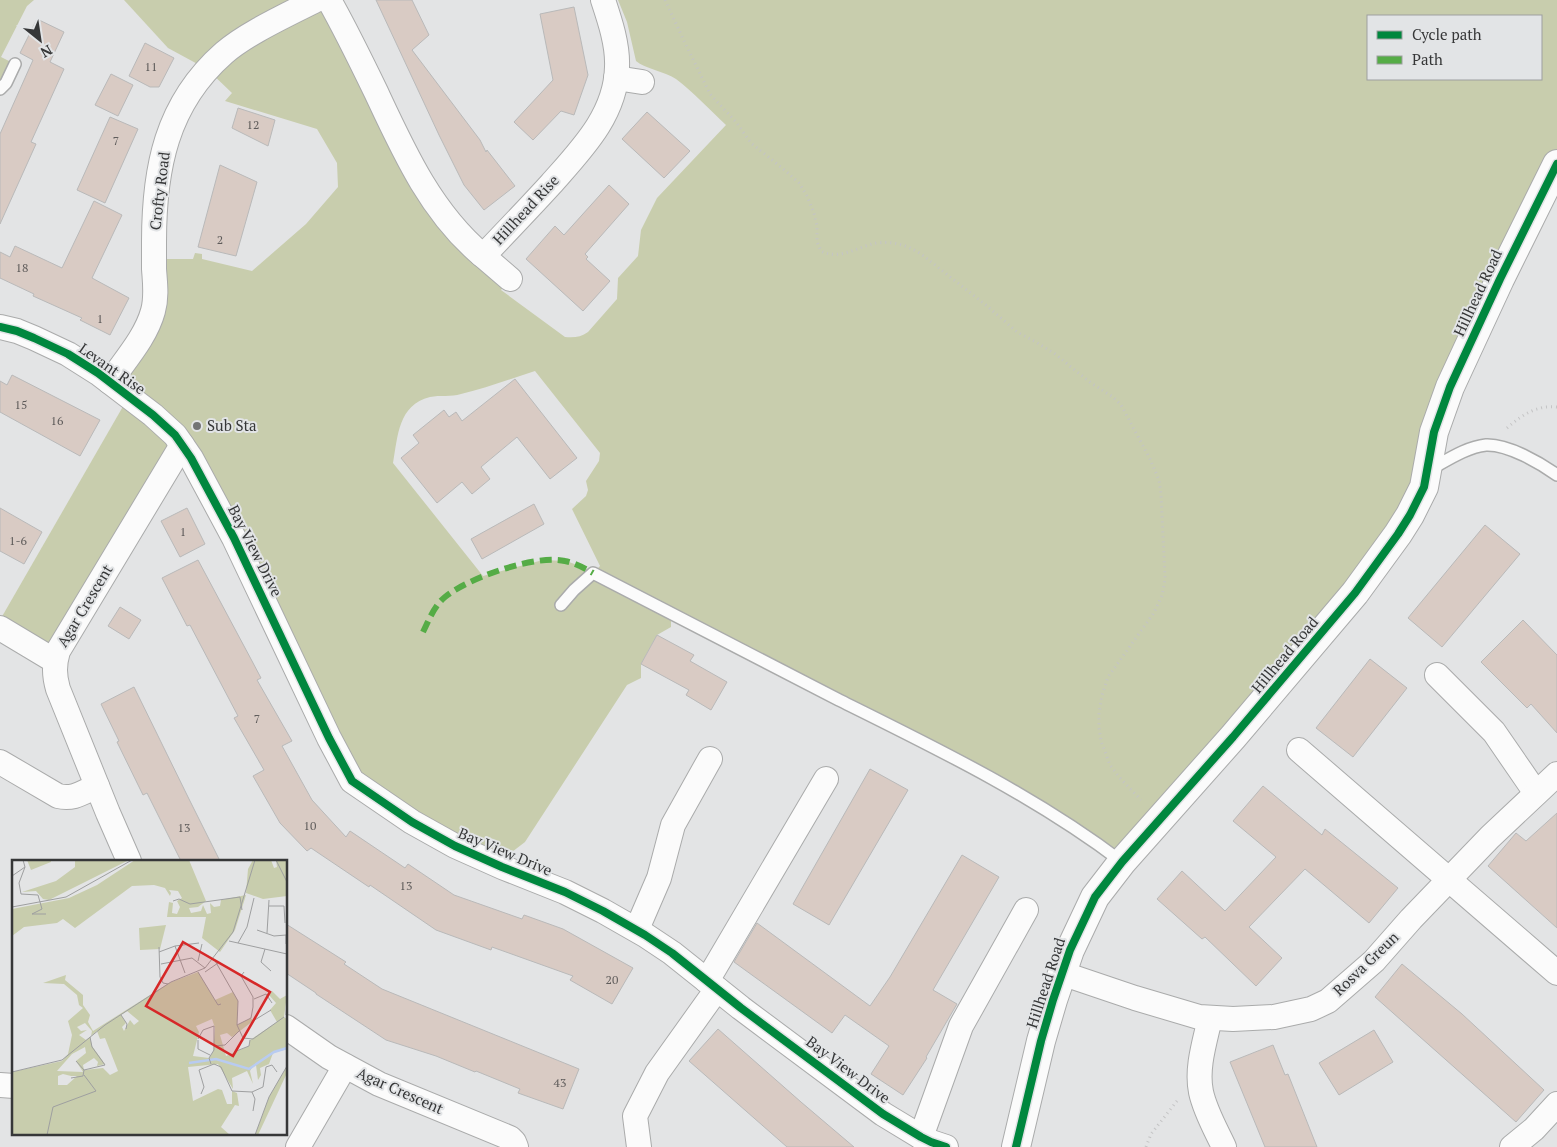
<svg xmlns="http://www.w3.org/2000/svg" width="1557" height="1147" font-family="'PT Serif',serif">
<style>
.green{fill:#c8cdad;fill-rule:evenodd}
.building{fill:#d9cbc4;stroke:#b9b9b9}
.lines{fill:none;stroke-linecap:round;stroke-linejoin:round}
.lane-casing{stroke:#aaabab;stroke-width:14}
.street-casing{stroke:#aaabab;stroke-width:26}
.secondary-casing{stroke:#aaabab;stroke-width:30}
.path{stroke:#c4c4c5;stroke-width:3;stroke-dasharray:1 4;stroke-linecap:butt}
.lane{stroke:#fbfbfb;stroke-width:11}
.street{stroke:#fbfbfb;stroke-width:24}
.secondary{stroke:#fbfbfb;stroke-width:28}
.quiet{stroke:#55ac46;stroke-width:6;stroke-dasharray:12 6;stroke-linecap:butt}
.cycleway-casing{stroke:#e2e4e6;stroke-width:11}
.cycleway{stroke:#00873e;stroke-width:8}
.poi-dot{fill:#737475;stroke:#e2e4e6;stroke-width:2}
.labels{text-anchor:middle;stroke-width:4;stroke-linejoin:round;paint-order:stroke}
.number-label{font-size:12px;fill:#5f5c5b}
.street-label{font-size:15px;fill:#363738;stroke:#e2e4e6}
.poi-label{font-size:15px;fill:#363738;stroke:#e2e4e6;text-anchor:start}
.inset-river{fill:none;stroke:#b8cbf1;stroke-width:2.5}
.inset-road{fill:none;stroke:#9e9fa0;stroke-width:1}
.view{fill:#d62828;fill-opacity:0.15;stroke:#d62828;stroke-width:2.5}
.inset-edge{fill:none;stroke:#363738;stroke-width:2.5}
</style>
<rect width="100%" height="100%" fill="#e3e4e5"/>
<g class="green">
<path d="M0,0H34L27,6L1,57L15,64L0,89Z"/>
<path d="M124,0H313L203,67L168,48Z"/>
<path d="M317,0L407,159L509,279L501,290L565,337C574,338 581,337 588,332L617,299L618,278L638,256L641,230L657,198L726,125C710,110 693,92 676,79C664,71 645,69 636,61L627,22L618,0H1557V160L1410,514L1122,861L1085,834L594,572L600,566L572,509L586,496L588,490L586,481L599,461L600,453L535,371C510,379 486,388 461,394C451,397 440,395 430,397C398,405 398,436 393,463L483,576L543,560L566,561L583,567L671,614V627L657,635L641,664V678L627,685L525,842L508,855L501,866L363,788L192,458L126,392L121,366L140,339L155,259H193L195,253L202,254V259L252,271L306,224L338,187L337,163L317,129L225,101L232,93L208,70ZM1368,16H1541V79H1368Z"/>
<path d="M129,396L181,445L57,651L0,620Z"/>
</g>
<g class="building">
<path d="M376,0H412L429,35L412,50L480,140L486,152L487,150L515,186L484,210L464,185L439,135Z"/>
<path d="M574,7L588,75L574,115L561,111L533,140L514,122L553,80L540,14Z"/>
<path d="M37,19L64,32L50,62L64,69L31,142L36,144L0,224V134L33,60L20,53Z"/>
<path d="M145,43L174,58L159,87H150L129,76Z"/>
<path d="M111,74L133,85L118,116L95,105Z"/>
<path d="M238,108L275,120L268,146L232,128Z"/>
<path d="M647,112L690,151L664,178L622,139Z"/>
<path d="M110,117L138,129L105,203L77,190Z"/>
<path d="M220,165L257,182L236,256L198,247Z"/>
<path d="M609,185L629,204L585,254L588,257L586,259L610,281L583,311L526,259L555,226L564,235Z"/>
<path d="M94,201L122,215L92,278L129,298L110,335L80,320L82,318L33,296L34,294L0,278V252L10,257L15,246L62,268Z"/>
<path d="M12,375L100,420L80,456L0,412V381L7,385Z"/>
<path d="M515,379L577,458L550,479L517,437L481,467L490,479L472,494L462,482L437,503L401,458L419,443L413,435L444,410L449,417L456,412L462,421Z"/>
<path d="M534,504L544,524L482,559L471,539Z"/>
<path d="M0,508L42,532L24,564L0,551Z"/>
<path d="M187,508L205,544L180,557L161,521Z"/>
<path d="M1485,525L1520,554L1442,647L1408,618Z"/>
<path d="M198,560L252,661L261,678L257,680L292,741L282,746L312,800L346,837L350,831L405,868L408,864L454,895L522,919L524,915L563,929L633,968L612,1004L570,980L573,976L492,947L491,950L436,930L370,885L369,887L311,848L307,851L280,823L253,776L264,770L234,718L238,716L190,625L187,626L162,578Z"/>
<path d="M120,607L141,620L129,639L108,626Z"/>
<path d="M1523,620L1557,655V733L1531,704L1527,708L1481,662Z"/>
<path d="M657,635L694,655L690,661L727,682L711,710L686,695L689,690L641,664Z"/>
<path d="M1370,659L1407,688L1353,757L1316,728Z"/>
<path d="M134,687L188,797L220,861H181L147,793L143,795L117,742L119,741L101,704Z"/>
<path d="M870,769L908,790L829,925L793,904Z"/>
<path d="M1263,786L1322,835L1325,829L1398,888L1369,923L1305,869L1249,927L1282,958L1256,986L1205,937L1202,939L1157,899L1182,871L1225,911L1276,857L1233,821Z"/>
<path d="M1557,813V928L1488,866L1516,833L1526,841Z"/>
<path d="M962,855L999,877L933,990L957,1004L926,1057L927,1058L903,1095L871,1074L889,1046L845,1015L832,1033L734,962L757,923L870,1006L890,977Z"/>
<path d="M286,924L346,962L344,964L382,989L579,1069L563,1109L518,1093L520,1089L476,1071L475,1072L436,1056L386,1040L316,994V993L286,973Z"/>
<path d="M1402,964L1462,1014L1544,1090L1516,1122L1375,997Z"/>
<path d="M718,1029L801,1102L854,1147H787L689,1061Z"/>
<path d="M1374,1030L1393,1062L1339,1095L1319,1063Z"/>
<path d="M1273,1045L1285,1075L1288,1074L1317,1147H1265L1230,1062Z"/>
</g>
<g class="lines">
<defs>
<g id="lane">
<path d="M0,89L6,83L15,64"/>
<path d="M1429,470C1446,461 1466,447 1486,445C1508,444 1540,463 1557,475"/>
<path d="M561,605L574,590L593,573C675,616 757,658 839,700C936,748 1035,796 1122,862"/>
</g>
<g id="street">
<path d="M329,0C346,30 361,61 376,92C404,152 431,212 482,255L486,253C508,230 530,207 551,184C581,150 616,115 617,67C618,45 610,21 603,0"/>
<path d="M616,78L642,82"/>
<path d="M482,255L510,279"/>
<path d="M0,327L17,331L34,338L68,354L98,373L153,415L175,435L182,445L191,458L234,538L329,738L352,781L412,822L455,846L502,867L565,892L603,911L645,935L672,953L741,1008L883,1114L921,1137L931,1142L946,1147"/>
<path d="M110,382C125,360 146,337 153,311C157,297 155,283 154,269C154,260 154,251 154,242C154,169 166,104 224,53C247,33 287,15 316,0"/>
<path d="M0,628L55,661"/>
<path d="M1437,675L1494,732L1536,793"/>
<path d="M1299,750L1557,973"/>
<path d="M0,762L58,796C74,800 83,792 97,786"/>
<path d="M129,861L108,813L58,689C54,675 54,665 58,651L182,445"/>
<path d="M637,929L659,878L673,825L710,759"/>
<path d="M1061,973L1135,998L1199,1017L1233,1019L1274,1017L1311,1009L1328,1001L1374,961L1411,919L1490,837L1557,774"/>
<path d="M707,981L826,779"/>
<path d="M1210,1018C1205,1041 1196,1068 1201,1092C1205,1111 1216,1130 1224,1147"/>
<path d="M286,1027L329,1057L379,1084L510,1138L514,1142L516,1147"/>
<path d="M0,1085L14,1086"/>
<path d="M921,1137L961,1026L1026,910"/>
<path d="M298,1147L345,1066"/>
<path d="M639,1147L635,1116L657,1073L717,989"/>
<path d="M1512,1147L1534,1129L1557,1104"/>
</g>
<path id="secondary" d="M1016,1147L1041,1041L1053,1000L1070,950L1095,897L1122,862L1233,737L1355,593L1398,534L1410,515L1424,487L1434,432L1450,387L1500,279L1557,164"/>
</defs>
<use href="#lane" class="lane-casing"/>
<use href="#street" class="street-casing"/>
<use href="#secondary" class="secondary-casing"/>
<g class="path">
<path d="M665,0L685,43L710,94L736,122L751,143L787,172L799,183L807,196L814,213L817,226V242L821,251C840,261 858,246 877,243C893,241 907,245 921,254L987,306L1017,332L1036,342L1055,354L1091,383L1113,397L1121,405L1150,459L1159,480L1161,494L1165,579L1162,596L1153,614L1108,677L1102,695L1099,713V728L1101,741L1110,765L1119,777L1141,800"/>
<path d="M1507,428C1522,415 1536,405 1557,407"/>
<path d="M1146,1147L1151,1134L1177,1101"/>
</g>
<use href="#lane" class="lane"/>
<use href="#street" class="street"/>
<use href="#secondary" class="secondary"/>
<path class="quiet" d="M423,632C429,620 434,606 445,597C468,578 536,554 565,561C575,563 584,568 593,573"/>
<defs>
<g id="cycleway">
<path d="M0,327L17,331L34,338L68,354L98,373L153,415L175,435L182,445L191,458L234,538L329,738L352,781L412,822L455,846L502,867L565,892L603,911L645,935L672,953L741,1008L883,1114L921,1137L931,1142L946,1147"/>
<path d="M1016,1147L1041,1041L1053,1000L1070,950L1095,897L1122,862L1233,737L1355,593L1398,534L1410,515L1424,487L1434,432L1450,387L1500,279L1557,164"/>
</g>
</defs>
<use href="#cycleway" class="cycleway-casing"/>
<use href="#cycleway" class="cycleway"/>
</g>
<circle class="poi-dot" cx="197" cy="426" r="5"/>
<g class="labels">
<g class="number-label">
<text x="151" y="71">11</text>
<text x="253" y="129">12</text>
<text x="116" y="145">7</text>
<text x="220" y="244">2</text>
<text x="22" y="272">18</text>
<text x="100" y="323">1</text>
<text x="21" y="409">15</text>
<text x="57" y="425">16</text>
<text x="183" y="536">1</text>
<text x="18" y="545">1-6</text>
<text x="257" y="723">7</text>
<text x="310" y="830">10</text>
<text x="184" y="832">13</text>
<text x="406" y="890">13</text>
<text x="612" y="984">20</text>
<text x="560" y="1087">43</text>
</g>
<g class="street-label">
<text transform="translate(160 191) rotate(-83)" y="5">Crofty Road</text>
<text transform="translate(526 210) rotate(-47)" y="5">Hillhead Rise</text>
<text transform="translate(1478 293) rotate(-65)" y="5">Hillhead Road</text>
<text transform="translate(112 369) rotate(35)" y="5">Levant Rise</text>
<text transform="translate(255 551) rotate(63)" y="5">Bay View Drive</text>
<text transform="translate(85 606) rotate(-59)" y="5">Agar Crescent</text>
<text transform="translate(1285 655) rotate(-50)" y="5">Hillhead Road</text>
<text transform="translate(505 852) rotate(23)" y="5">Bay View Drive</text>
<text transform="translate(1366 964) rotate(-44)" y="5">Rosva Greun</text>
<text transform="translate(1046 983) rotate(-72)" y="5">Hillhead Road</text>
<text transform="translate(848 1070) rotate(37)" y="5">Bay View Drive</text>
<text transform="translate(400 1091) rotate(24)" y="5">Agar Crescent</text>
</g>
<g class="poi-label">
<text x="207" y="431">Sub Sta</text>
</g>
</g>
<g transform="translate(12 860)">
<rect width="275" height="275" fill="#e3e4e5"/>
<path d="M15,0H39V2L19,10ZM63,0H117L37,40L31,39L24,31L10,32L44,21L63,7ZM123,0H177L194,41L186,47L177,48L179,53L189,51L191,45L195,54L199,53L198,43L202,47L208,46L209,40L234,35L223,70L208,92L190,78L194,57H155L157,42L161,43L160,53L165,54L168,47L165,41L170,38L166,31L157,30L159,33L158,36L153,28L142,25L120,26L63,68L51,59L45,63L12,67L0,76V49L57,38L85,25ZM241,0H259L262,8L265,7L264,0H275V36L251,39L234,33L236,9ZM154,65L148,89L128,90L127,68ZM186,112L203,140L221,132L226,141L225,165L239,158L241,161L220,177L215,173L208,175L214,196L237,186L238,180L265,162L258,150L264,143L257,135L260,131L268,139L275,135L272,157L275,159V189L261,193L257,204L248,208L249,215L246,220L244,205L241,206L238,211L241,224L235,211L220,218L221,229L206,204L176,207L181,241L206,229L210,230L215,244H220V231L225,233L227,246L223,245L209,267L218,275H0V212L50,201L56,194L60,175L56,161L71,148L67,145L65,135L52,124L31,123L54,115L53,120L71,135V145L78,155L76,162L81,171L157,123ZM115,151L127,161L122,165L118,160L112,171L110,167L114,163L109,155ZM200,159L203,168L201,192L197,198L181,196L187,172L184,166ZM73,163L80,171L79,176L85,171L88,179L93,178L106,211L98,215L91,208L72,210L71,205L82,198L86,202L85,206L93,204L80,186L78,177L74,180L67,175L75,170L69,171L65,167ZM73,187L74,193L64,201L71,212L45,211L60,194ZM51,214L59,216H65L55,225H46V216ZM275,206V213L246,275H243L257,237Z" fill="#c8cdad" fill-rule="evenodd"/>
<path class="inset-river" d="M177,203L204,199L237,209L262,192L275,188"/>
<path class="inset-road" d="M264,0L275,22M13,7L7,23L9,34L26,35L30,49L20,54H34M0,16L13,7L11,0M161,41L167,39L178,44L228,37L230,50M257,46H272L273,63M0,47L54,37L120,0M245,70L262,76M255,73L257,40M262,76L274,75V84M217,81L275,94M226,83L235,67L242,38M163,86L187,83M147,87L148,117L151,123L156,124M253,89L249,102L259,111M147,92L163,86L173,113M202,99L226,141L225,165L231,178L241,179L272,157M186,101L190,84M149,104L180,98L193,108M186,112L206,145L209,144M193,112L206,103M242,139L254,134L260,143M109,155L115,164L114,169M274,155L275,139M241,161L259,150M225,165L239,158L241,147V137L229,116L232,112M186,179L191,170L202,166V190L197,198L199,204M186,180V189L198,195M202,186L213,185L227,171M222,192L237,186L238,180M64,201L72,210L93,205L80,187L78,177M0,212L50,200L93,165L159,122L193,108L221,72L243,0M59,218L71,216L72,210M240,232L251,227L254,207L260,205L265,212M240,232L243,239L241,251M189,234L192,227L187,210L202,204L209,207L220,231L240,232M35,275L41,247L84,231L72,215M243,275L257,237L275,206"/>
<path class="view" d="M171,82L258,132L221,196L134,146Z"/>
<rect width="275" height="275" class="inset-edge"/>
</g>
<rect x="1367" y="15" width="175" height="65" fill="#e2e4e6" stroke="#9d9fa0"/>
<rect x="1377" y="31" width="25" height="8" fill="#00873e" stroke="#9d9fa0"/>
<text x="1412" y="40" font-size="15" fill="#363738">Cycle path</text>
<rect x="1377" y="56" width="25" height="8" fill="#55ac46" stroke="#9d9fa0"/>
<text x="1412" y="65" font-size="15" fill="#363738">Path</text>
<g transform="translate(40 40) rotate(150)" stroke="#e2e4e6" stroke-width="4" paint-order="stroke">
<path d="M0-4L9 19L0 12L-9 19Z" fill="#363738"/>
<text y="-8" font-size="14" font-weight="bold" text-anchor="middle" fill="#363738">N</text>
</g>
</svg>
